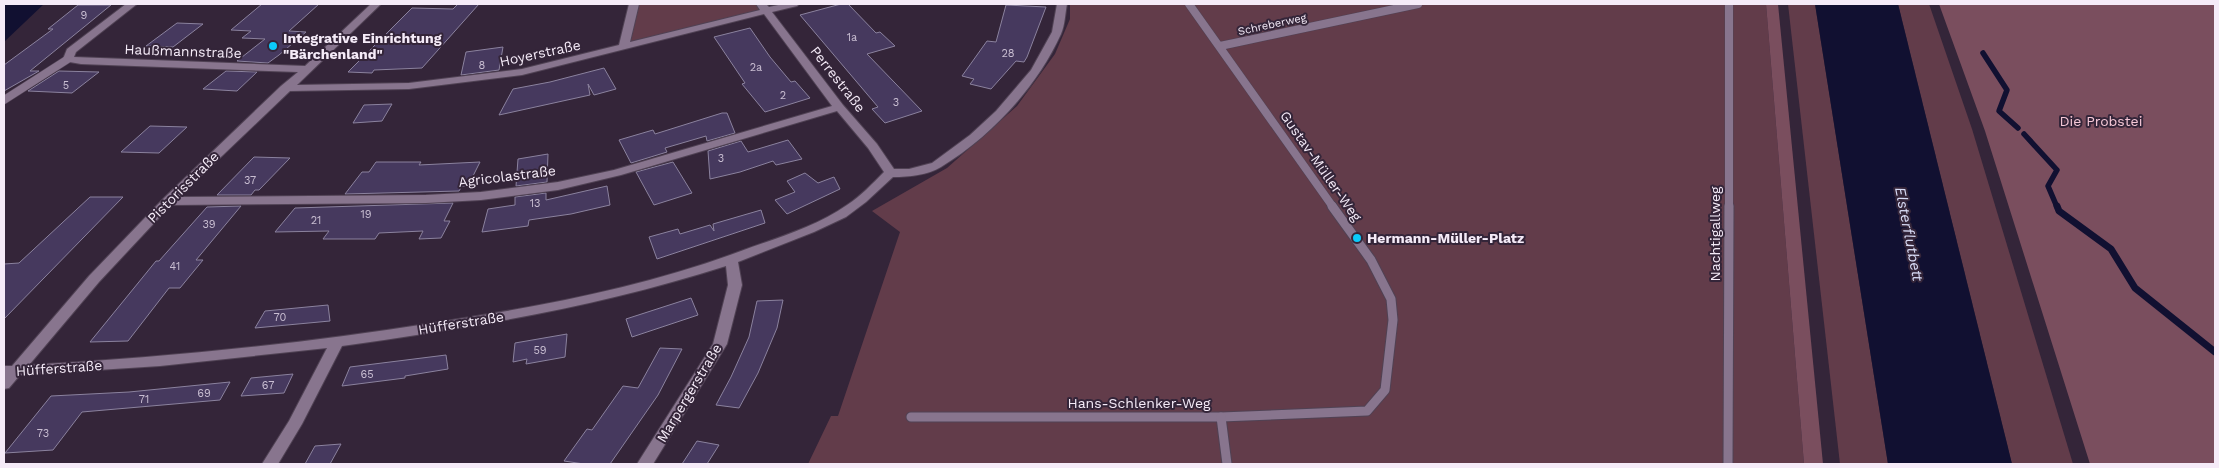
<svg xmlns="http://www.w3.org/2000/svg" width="2219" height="468" font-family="'Work Sans',sans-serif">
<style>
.green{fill:#623c4a}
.forest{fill:#7a4e5e}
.water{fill:#111031}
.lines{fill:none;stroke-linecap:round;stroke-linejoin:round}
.stream-far1{stroke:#111031;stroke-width:5.5}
.stream{stroke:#111031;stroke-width:7}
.building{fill:#46395e;stroke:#8b829e}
.service-far1-casing{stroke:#504254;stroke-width:9}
.service-casing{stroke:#504254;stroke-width:11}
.minor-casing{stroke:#504254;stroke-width:2}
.service-far1{stroke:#88758e;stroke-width:8}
.service{stroke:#88758e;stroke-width:9}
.minor{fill:#88758e;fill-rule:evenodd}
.poi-dot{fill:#0bcafa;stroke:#342539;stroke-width:2}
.labels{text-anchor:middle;stroke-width:4;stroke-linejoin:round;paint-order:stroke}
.number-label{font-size:11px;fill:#c9bed2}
.far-street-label{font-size:11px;fill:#f5ebf8;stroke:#342539}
.poi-label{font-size:14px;font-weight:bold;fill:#f5ebf8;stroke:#342539;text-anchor:start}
.street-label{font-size:14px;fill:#f5ebf8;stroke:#342539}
.park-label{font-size:14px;fill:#f6c8d7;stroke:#342539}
.water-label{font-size:15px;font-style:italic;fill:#d8dbf6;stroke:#342539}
</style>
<rect width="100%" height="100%" fill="#342539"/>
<g class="green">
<path d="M634,4H761L768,11L623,48Z"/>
<path d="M1070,4H1766L1804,464H808L831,416H838L900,232L872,211L947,168L1017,106L1055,54L1070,19Z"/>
<path d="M1788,4H1815L1888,464H1840Z"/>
<path d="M1898,4H1929L1972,129L2073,464H2012Z"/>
</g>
<g class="forest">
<path d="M1766,4H1778L1823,464H1804Z"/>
<path d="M1939,4H2215V464H2090L1985,131Z"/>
</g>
<g class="water">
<path d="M4,4H44L4,42Z"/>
<path d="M1815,4H1898L2012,464H1888Z"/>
</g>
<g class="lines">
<g class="stream-far1">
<path d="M1983,53L2007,90L1999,111L2018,128"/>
<path d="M2024,134L2057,170L2048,186L2057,207"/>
</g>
<path class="stream" d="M2057,206L2059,211L2111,249L2135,288L2215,352"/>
</g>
<g class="building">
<path d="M262,4H319L289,31L306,32L279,55L268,63L237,61L265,39L242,38L251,31L231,30Z"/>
<path d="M458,4H479L422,68L374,70L372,73L348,72L412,8L453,9Z"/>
<path d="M841,4H848L876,33L880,32L895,46L867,54L922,111L885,123L872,109L878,107L800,15Z"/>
<path d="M78,5H111L30,71H39L4,91V65L53,29H48Z"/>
<path d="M1006,5L1046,7L1027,57L1024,62L1016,61L991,89L970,84L974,79L962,76L987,41L996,42Z"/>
<path d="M177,23L203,24L173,47L146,46Z"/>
<path d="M750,28L770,57L791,82L795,81L810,98L765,112L742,84L745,83L714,37Z"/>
<path d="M503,47L499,70L461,75L466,52Z"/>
<path d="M604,68L616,89L594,95L588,84L590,95L499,115L513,89L550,82Z"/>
<path d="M59,71L99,72L72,93L28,91Z"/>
<path d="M226,71L257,72L237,91L203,89Z"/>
<path d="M392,104L382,121L353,123L364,105Z"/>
<path d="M722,113H727L735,133L707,141L706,136L665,148L667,152L631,163L619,140L653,130L655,134Z"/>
<path d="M150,126L187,127L159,153L121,152Z"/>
<path d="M788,140L802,159L776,165L773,161L740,172L710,179L708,151L741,141L748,152Z"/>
<path d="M548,154L547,182L516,186L518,159Z"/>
<path d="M254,157L290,158L259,190H255L251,195H217Z"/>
<path d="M376,162H421L419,165L480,162L468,186H462L459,191L345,194L362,172H369Z"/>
<path d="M673,162L692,193L654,205L636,172Z"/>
<path d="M805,173L818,183L834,177L840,189L787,214L775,200L795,192L787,181Z"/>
<path d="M607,186L610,205L571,214L529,220L528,226L482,232L488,209L515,205V197L546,193V200Z"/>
<path d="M90,197H123L4,319V264L19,263Z"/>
<path d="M453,203L444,221H450L441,238L419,239L423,231L379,233L375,239H323L329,231L275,232L295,208Z"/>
<path d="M241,206L196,260H203L180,288H169L128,341L90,342L156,261H159L207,207Z"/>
<path d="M761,210L765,223L657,259L649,237L678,229L680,234L710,225L714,231L713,224Z"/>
<path d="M691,298L698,315L632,337L626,319Z"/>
<path d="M783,300L777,328L758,373L739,408L716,405L731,377L749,337L757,301Z"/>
<path d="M328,305L330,321L255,328L265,311Z"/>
<path d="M567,334L565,357L526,364L527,359L513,362L515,343Z"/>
<path d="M660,348L682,349L658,395L610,464H584L564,461L587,429L592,430L623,386L638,388Z"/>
<path d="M446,355L448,369L405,376V378L342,386L350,367Z"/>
<path d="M293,374L284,393L241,396L251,378Z"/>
<path d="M230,382L220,400L82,412L53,450L5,453L51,396L129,392Z"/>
<path d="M697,441L719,445L707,464H682Z"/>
<path d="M341,444L330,464H305L315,446Z"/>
</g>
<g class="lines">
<defs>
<g id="service-far1">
<path d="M1189,4L1333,207"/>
<path d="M1220,46L1418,4"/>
<path d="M4,100L68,59"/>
<path d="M1729,207V4"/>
</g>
<g id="service">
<path d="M911,417H1221L1367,411L1385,390L1393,320L1391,299L1371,260L1332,206"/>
<path d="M1221,417L1227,464"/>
<path d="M1728,464L1729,206"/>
</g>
<path id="minor" d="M126,4H137L76,52L74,57L305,66L371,4H381L297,85L409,83L522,69L619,45L629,4H639L630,42L760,10L756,4H766L769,7L783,4H799L797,6L772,12L843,105L877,144L894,169H909L932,163L970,135L996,111L1031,70L1052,32L1057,4H1067C1065,14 1065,25 1061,34C1037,87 991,137 941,167C928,175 909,177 893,177L866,202L846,217L814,232L738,262L742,285L727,344L653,464H637L713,344L728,285L726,266C601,306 472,328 342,346L302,424L278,464H262L289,421L327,348L160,366L20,375L9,388L4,389V366H12L89,276L164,198L281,86L298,72L81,64L64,61L63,59L67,49ZM764,14L832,106L614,170L558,182L481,192L426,195L179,197L290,91L409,89L522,75ZM837,111L868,148L884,172C872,184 861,196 847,205C816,227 776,238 741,251C642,288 537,307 433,323C299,344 164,358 29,365L99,282L171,205L426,203L481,200L558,190L621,175Z"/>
</defs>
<use href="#service-far1" class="service-far1-casing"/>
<use href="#service" class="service-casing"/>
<use href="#minor" class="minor-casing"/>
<use href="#service-far1" class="service-far1"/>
<use href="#service" class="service"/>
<use href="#minor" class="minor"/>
</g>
<g class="poi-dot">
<circle cx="273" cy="46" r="5"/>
<circle cx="1357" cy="238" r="5"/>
</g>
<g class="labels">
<g class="number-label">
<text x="84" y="19">9</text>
<text x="852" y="41">1a</text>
<text x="1008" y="57">28</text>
<text x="482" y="69">8</text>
<text x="756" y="71">2a</text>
<text x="66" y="89">5</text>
<text x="783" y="99">2</text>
<text x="896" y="106">3</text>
<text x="721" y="162">3</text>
<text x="250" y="184">37</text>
<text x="535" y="207">13</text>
<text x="366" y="218">19</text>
<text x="316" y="224">21</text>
<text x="209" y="228">39</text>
<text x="175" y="270">41</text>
<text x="280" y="321">70</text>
<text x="540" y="354">59</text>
<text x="367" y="378">65</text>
<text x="268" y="389">67</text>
<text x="204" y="397">69</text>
<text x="144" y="403">71</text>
<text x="43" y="437">73</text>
</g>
<g class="far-street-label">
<text transform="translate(1272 24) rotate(-12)" y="4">Schreberweg</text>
</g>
<g class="poi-label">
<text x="283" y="43">Integrative Einrichtung<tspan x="283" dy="16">"Bärchenland"</tspan></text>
<text x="1367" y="243">Hermann-Müller-Platz</text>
</g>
<g class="street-label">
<text transform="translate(183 51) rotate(2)" y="5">Haußmannstraße</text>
<text transform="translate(540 53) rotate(-12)" y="5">Hoyerstraße</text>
<text transform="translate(838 79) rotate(52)" y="5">Perrestraße</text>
<text transform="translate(1321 166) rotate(55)" y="5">Gustav-Müller-Weg</text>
<text transform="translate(507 176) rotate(-7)" y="5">Agricolastraße</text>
<text transform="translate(183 187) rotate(-45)" y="5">Pistorisstraße</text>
<text transform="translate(1715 234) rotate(-90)" y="5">Nachtigallweg</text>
<text transform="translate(461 323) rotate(-9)" y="5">Hüfferstraße</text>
<text transform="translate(59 368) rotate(-4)" y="5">Hüfferstraße</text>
<text transform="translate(689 393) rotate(-59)" y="5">Marpergerstraße</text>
<text x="1139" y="408">Hans-Schlenker-Weg</text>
</g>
<g class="park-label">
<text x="2101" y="126">Die Probstei</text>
</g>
<g class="water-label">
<text transform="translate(1909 234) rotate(79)" y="5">Elsterflutbett</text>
</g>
</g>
<rect width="2219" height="468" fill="none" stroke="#f5ebf8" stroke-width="10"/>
</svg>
